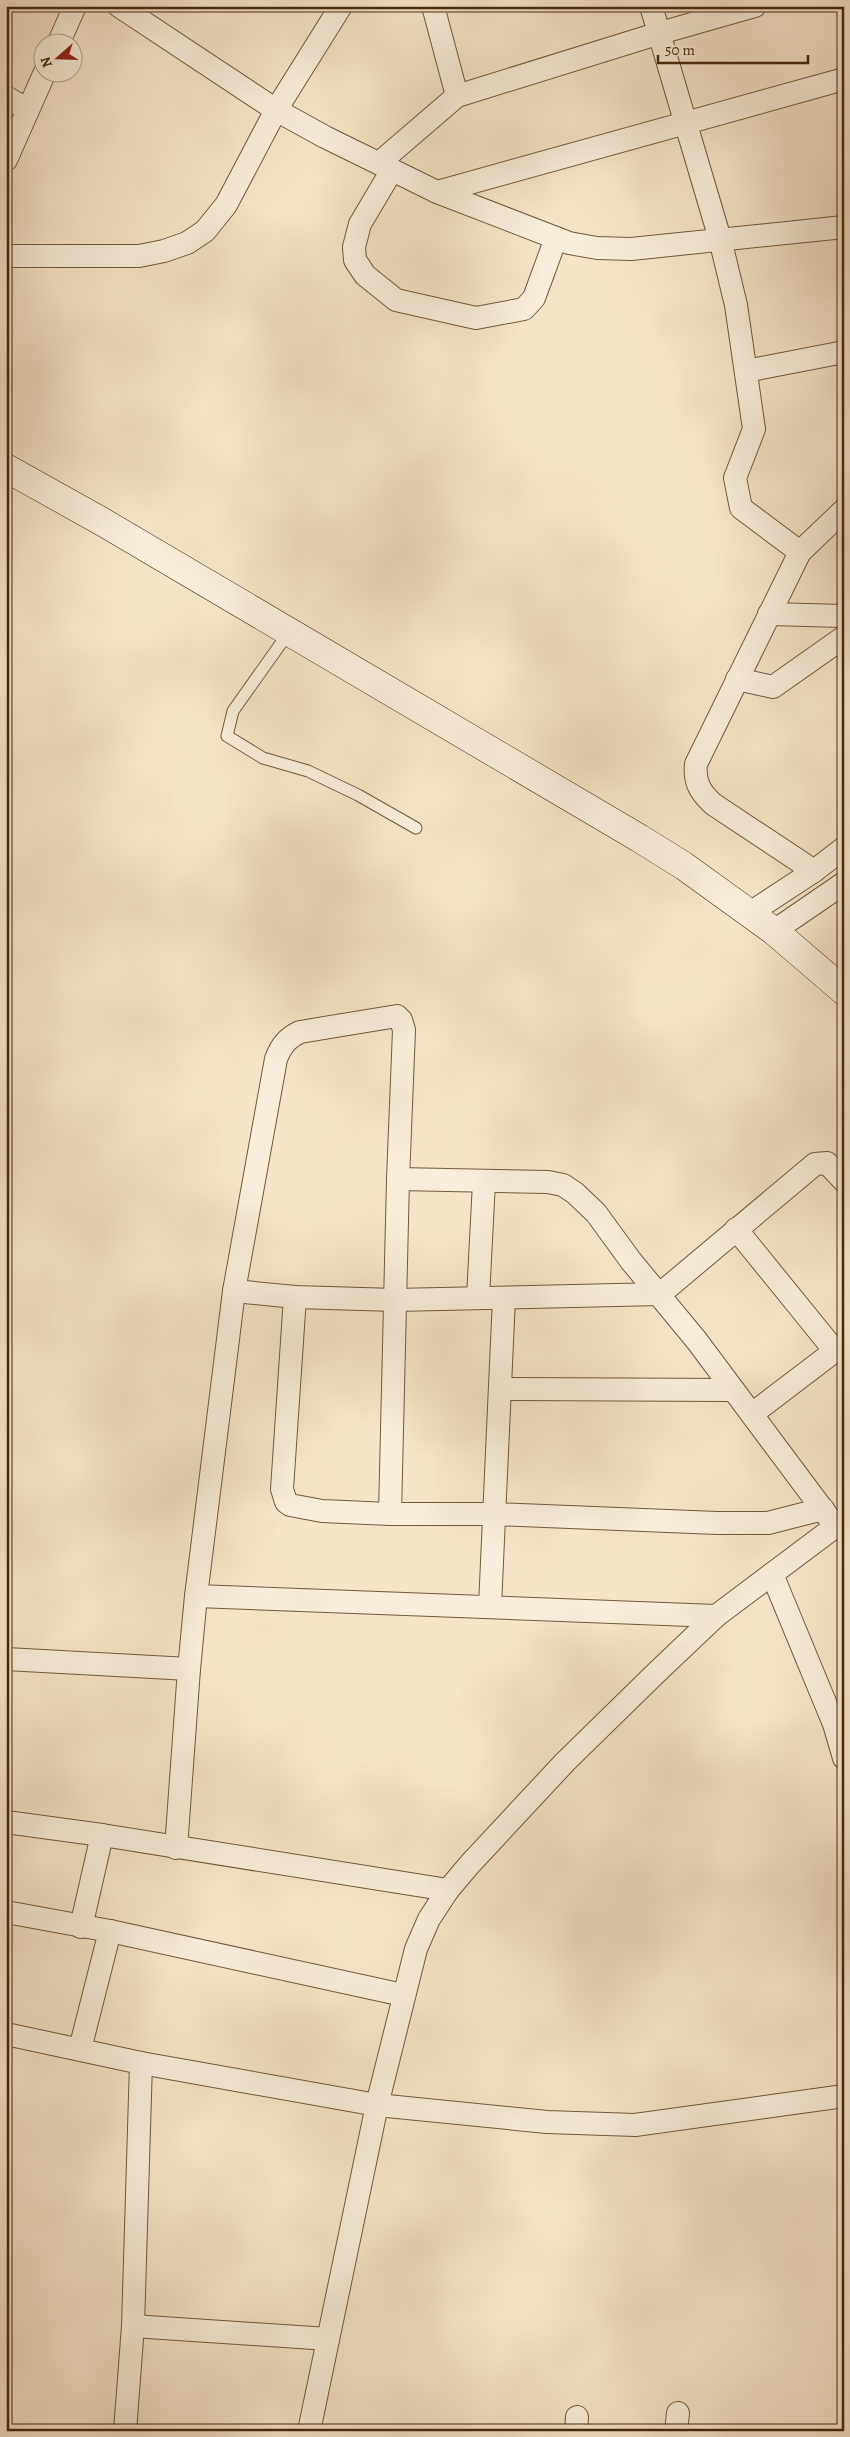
<svg xmlns="http://www.w3.org/2000/svg" width="850" height="2437" font-family="Alegreya,serif">
<style>
.lines{fill:none;stroke-linecap:round;stroke-linejoin:round}
.service-casing{stroke:#70593a;stroke-width:13}
.minor-casing{stroke:#70593a;stroke-width:24}
.secondary-casing{stroke:#442a0a;stroke-width:29}
.service{stroke:#f8eedb;stroke-width:11}
.minor{stroke:#f8eedb;stroke-width:22}
.secondary{stroke:#f8eedb;stroke-width:28}
</style>
<rect width="100%" height="100%" fill="#f5e5c8"/>
<filter id="stains"><feTurbulence type="fractalNoise" baseFrequency=".004" numOctaves="4"/><feColorMatrix values="0 0 0 0 .2 0 0 0 0 .09 0 0 0 0 .02 0 0 0 .5 -.17"/></filter>
<radialGradient id="worn" r=".72"><stop offset=".6" stop-color="#630" stop-opacity="0"/><stop offset="1" stop-color="#630" stop-opacity=".3"/></radialGradient>
<g class="lines">
<defs>
<path id="service" d="M289,632L233,711L227,736L263,758L308,771L358,795L416,828"/>
<g id="minor">
<path d="M119,6L276,110L325,137L437,192L569,243L597,248L631,249L844,227"/>
<path d="M433,6L457,96"/>
<path d="M651,6L720,239L736,305L754,429L735,478L741,508L800,552"/>
<path d="M59,42L75,6"/>
<path d="M6,97L28,110"/>
<path d="M6,160L45,72"/>
<path d="M379,163L457,96L660,33L755,6"/>
<path d="M392,170L360,224L354,247L355,260L365,275L396,300L476,318L524,309L534,298L556,238"/>
<path d="M437,192L844,79"/>
<path d="M6,256H139L164,251L187,243L205,231L226,205L276,110L341,6"/>
<path d="M746,371L844,352"/>
<path d="M844,510L800,552L696,764C694,782 700,792 713,804L814,871L844,848"/>
<path d="M769,614L844,616"/>
<path d="M737,679L773,687L844,637"/>
<path d="M750,913L814,871"/>
<path d="M774,931L844,883"/>
<path d="M736,1229L835,1351"/>
<path d="M234,1291L295,1297L395,1300L660,1294L815,1164L827,1163L844,1181"/>
<path d="M295,1297L282,1489L286,1502L290,1505L322,1511L390,1514H493L717,1523H768L823,1509"/>
<path d="M478,1298L484,1182"/>
<path d="M500,1389L733,1390"/>
<path d="M752,1414L844,1344"/>
<path d="M390,1514L398,1179"/>
<path d="M772,1574L834,1724L844,1758"/>
<path d="M490,1606L504,1298"/>
<path d="M716,1616L196,1596L234,1291L276,1059C281,1046 287,1038 300,1032L397,1016L401,1020L404,1030L398,1179L548,1182L563,1185L575,1193L596,1213L631,1261L697,1341L835,1526"/>
<path d="M6,1659L189,1669L196,1596"/>
<path d="M6,1822L102,1835L448,1890"/>
<path d="M176,1848L189,1669"/>
<path d="M6,1912L110,1931L403,1995"/>
<path d="M81,1927L102,1835"/>
<path d="M6,2034L141,2063L377,2105L547,2122L635,2125L844,2096"/>
<path d="M80,2049L110,1931"/>
<path d="M133,2326L328,2339"/>
<path d="M125,2431L133,2326L141,2063"/>
<path d="M309,2431L377,2105L416,1949L429,1919L448,1890L470,1864L565,1762L655,1674L716,1616L844,1520"/>
<path d="M576,2431L577,2417"/>
<path d="M676,2431L678,2413"/>
</g>
<path id="secondary" d="M6,468L101,521L639,838L684,866L774,931L844,991"/>
</defs>
<use href="#service" class="service-casing"/>
<use href="#minor" class="minor-casing"/>
<use href="#secondary" class="secondary-casing"/>
<use href="#service" class="service"/>
<use href="#minor" class="minor"/>
<use href="#secondary" class="secondary"/>
</g>
<rect width="850" height="2437" fill="none" stroke="#f5e5c8" stroke-width="25"/>
<rect x="8" y="8" width="835" height="2422" fill="none" stroke="#442a0a" stroke-width="2.5"/>
<rect x="12" y="12" width="825" height="2412" fill="none" stroke="#442a0a"/>
<g transform="translate(58 58) rotate(250)"><circle r="24" fill="#f8eedb" stroke="#b0a087"/>
<path d="M0-4L9 19L0 12L-9 19Z" fill="#8f2418"/>
<text y="-8" font-size="14" font-weight="bold" text-anchor="middle" fill="#442a0a">N</text>
</g>
<path d="M658 55v8h150v-8" fill="none" stroke="#442a0a" stroke-width="2.5"/>
<text x="665" y="55" font-size="15" fill="#442a0a" stroke="#f8eedb" stroke-width="4" paint-order="stroke">50 m</text>
<rect width="100%" height="100%" filter="url(#stains)"/>
<rect width="100%" height="100%" fill="url(#worn)"/>
</svg>
